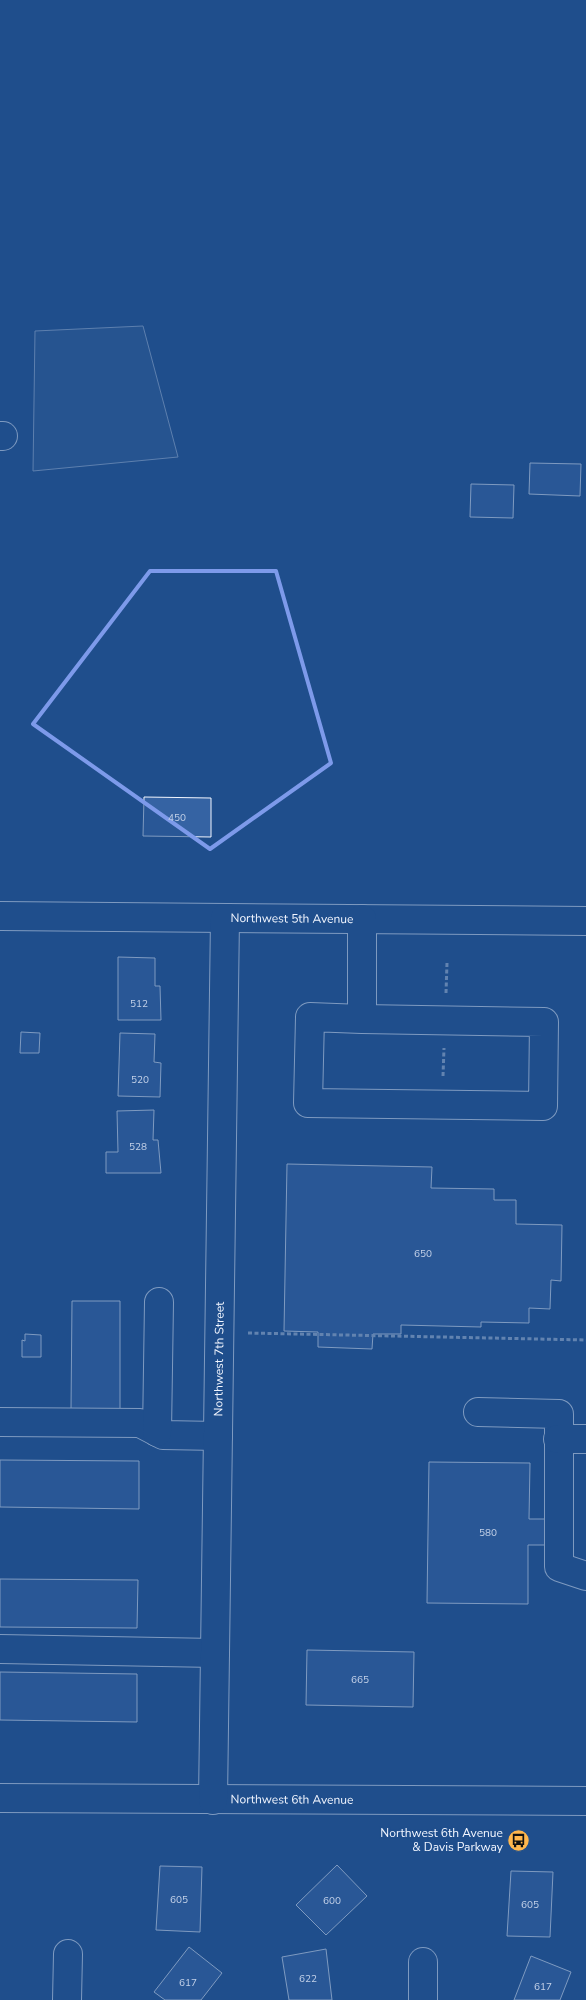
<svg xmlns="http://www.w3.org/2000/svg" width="586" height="2000" font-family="'Nunito Sans',sans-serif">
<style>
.built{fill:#305b95;stroke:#a8bbd7}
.building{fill:#3563a3;stroke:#f2f6ff}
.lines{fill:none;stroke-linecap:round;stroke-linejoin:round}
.minor-casing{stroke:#f2f6ff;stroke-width:30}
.path{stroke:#b3c4dc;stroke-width:3;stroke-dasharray:4 2.5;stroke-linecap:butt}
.minor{stroke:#1f4e8c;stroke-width:28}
.marked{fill:none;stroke:#7d9aea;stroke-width:4;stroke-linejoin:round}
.labels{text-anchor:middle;stroke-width:4;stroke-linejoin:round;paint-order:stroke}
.number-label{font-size:10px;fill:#c3d1e8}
.street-label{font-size:12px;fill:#f2f6ff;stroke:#1f4e8c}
.poi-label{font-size:12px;fill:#f2f6ff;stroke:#1f4e8c;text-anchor:end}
</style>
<rect width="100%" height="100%" fill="#1f4e8c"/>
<path class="built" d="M143,326L178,457L33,471L35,331Z"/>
<g class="building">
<path d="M530,463L581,464L580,496L529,494Z"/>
<path d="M471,484L514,485L513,518L470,517Z"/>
<path d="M144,797L211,798V837L143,836Z"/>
<path d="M118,957L155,958V986H160L161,1020H118Z"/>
<path d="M21,1032L40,1033L39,1053H20Z"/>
<path d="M120,1033L155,1034L154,1062L161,1063L160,1097L118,1096Z"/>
<path d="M154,1110L153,1140H158L161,1173H106V1152H118L117,1111Z"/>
<path d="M287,1164L432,1167L431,1188L494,1189V1200H516V1224L562,1225L561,1281L551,1280L550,1309L529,1308V1323L481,1322V1327L401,1325V1334H373L372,1349L318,1347V1332L284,1331Z"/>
<path d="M72,1301H120V1410L71,1409Z"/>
<path d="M25,1334L41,1335V1357H22V1340L25,1341Z"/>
<path d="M0,1460L139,1461V1509L0,1507Z"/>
<path d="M429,1462L530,1463L529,1519H547V1545H528V1604L427,1603Z"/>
<path d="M0,1579L138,1580L137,1628L0,1627Z"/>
<path d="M307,1650L414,1652L413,1707L306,1705Z"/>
<path d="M0,1672L137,1674V1722L0,1720Z"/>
<path d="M337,1865L367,1896L326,1935L296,1905Z"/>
<path d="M160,1866L202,1867L200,1932L156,1930Z"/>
<path d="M511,1871L553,1872L550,1937L507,1936Z"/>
<path d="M189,1947L222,1973L201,2000H165L154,1992Z"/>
<path d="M326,1949L332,2000H289L282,1957Z"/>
<path d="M531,1956L571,1972L560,2000H514Z"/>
</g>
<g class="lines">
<defs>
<g id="minor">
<path d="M0,436H3"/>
<path id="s1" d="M0,916L586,921"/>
<path d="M362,1019L544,1022L543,1106L308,1103L310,1017L362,1019V919"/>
<path d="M478,1412L559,1414V1567L586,1576"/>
<path d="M0,1422L140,1423L163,1435L218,1436"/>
<path d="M157,1432L159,1302"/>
<path d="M558,1439H586"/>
<path d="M0,1649L215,1653"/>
<path id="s2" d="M0,1798L586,1801"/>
<path id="s3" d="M213,1800L225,918"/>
<path d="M67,2000L68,1954"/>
<path d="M423,2000V1962"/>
</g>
</defs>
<use href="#minor" class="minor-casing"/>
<g class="path">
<path d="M446,993L447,963"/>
<path d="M443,1076L444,1048"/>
<path d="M248,1333L586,1340"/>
</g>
<use href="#minor" class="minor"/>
</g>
<path d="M0 0H586V2000H0ZM150,571H276L331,763L210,849L33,724Z" fill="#1f4e8c" fill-opacity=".55" fill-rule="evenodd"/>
<path class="marked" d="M150,571H276L331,763L210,849L33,724Z"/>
<defs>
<symbol id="bus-disc" viewBox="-11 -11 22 22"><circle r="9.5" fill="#ffb74d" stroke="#1f4e8c"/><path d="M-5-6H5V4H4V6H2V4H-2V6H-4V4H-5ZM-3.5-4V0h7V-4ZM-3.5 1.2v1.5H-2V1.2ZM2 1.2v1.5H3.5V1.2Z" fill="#111"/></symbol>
</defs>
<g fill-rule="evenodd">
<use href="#bus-disc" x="506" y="1828" width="25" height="25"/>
</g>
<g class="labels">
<g class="number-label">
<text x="177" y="821">450</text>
<text x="139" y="1007">512</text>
<text x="140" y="1083">520</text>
<text x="138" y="1150">528</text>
<text x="423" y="1257">650</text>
<text x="488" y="1536">580</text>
<text x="360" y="1683">665</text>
<text x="179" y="1903">605</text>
<text x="332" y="1904">600</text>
<text x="530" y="1908">605</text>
<text x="308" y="1982">622</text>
<text x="188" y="1986">617</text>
<text x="543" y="1990">617</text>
</g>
<g class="street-label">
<text dy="4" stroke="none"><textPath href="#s1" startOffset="292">Northwest 5th Avenue</textPath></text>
<text dy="4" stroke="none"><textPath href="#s3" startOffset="441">Northwest 7th Street</textPath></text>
<text dy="4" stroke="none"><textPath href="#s2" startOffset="292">Northwest 6th Avenue</textPath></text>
</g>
<g class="poi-label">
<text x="503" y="1837">Northwest 6th Avenue<tspan x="503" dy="14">&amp; Davis Parkway</tspan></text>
</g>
</g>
</svg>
